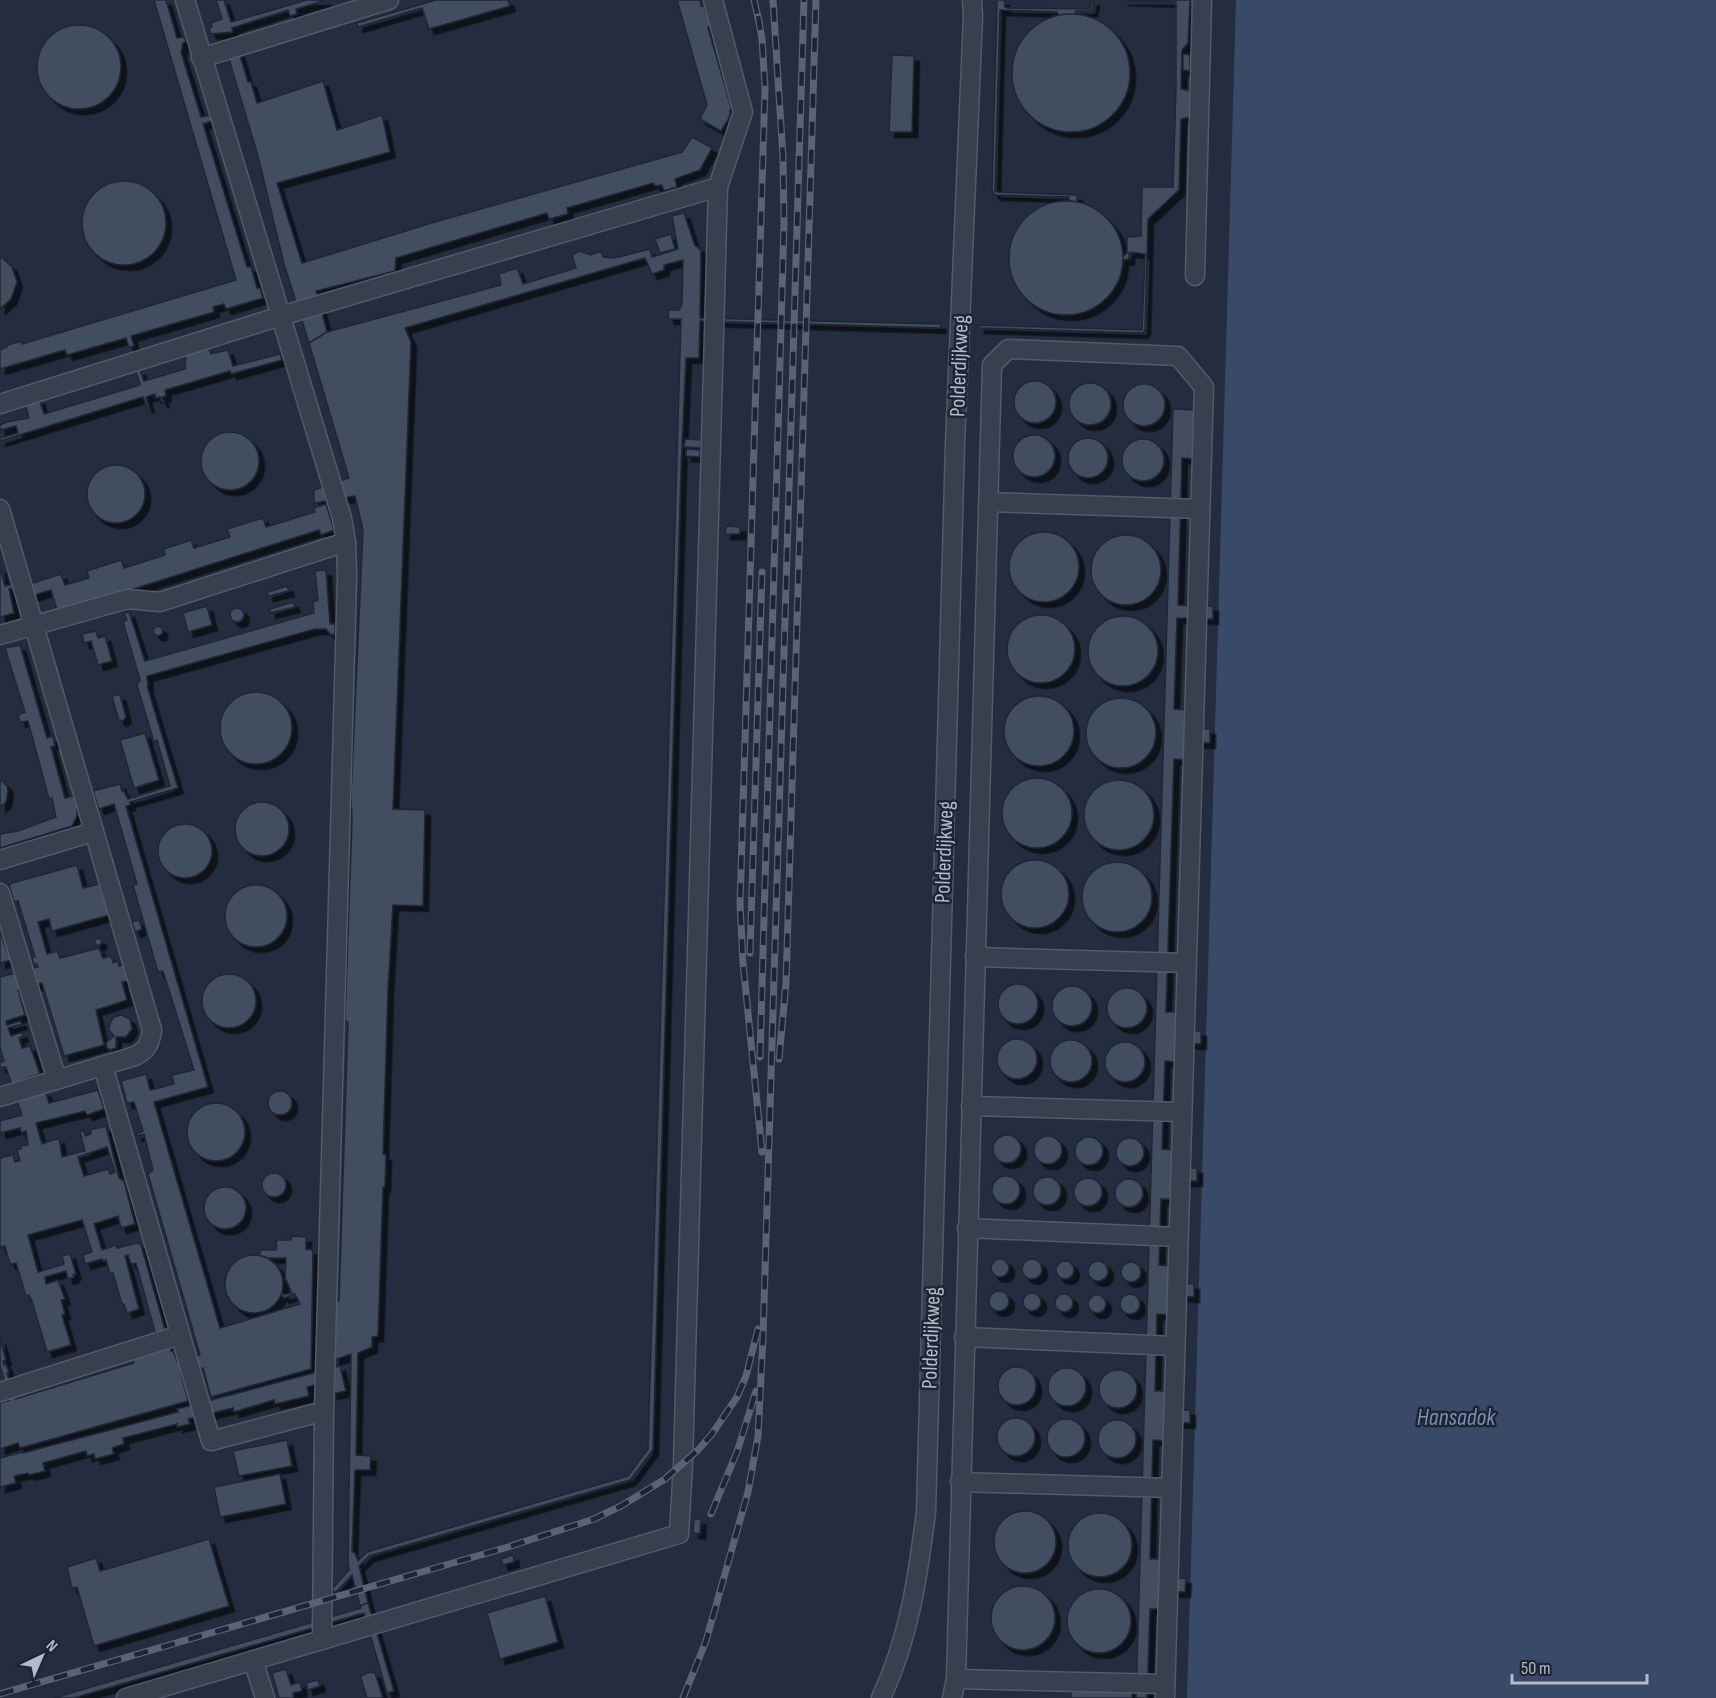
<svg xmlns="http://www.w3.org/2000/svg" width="1716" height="1698" font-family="'Sofia Sans Condensed',sans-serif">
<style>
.water{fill:#394968}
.building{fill:#434d61;stroke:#1f2636;stroke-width:1.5;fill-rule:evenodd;filter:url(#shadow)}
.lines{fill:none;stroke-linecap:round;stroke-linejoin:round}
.minor-casing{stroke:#535a69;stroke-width:21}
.minor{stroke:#383f4f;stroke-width:18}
.rail-casing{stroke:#5a6376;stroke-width:7}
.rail{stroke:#1d2434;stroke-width:4.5;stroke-dasharray:14;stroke-linecap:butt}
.labels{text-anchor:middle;stroke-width:5;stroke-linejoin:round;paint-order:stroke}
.street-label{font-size:22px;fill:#b4bac9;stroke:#1d2434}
.water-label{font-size:24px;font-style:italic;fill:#7c8eb2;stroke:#1d2434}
</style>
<defs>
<filter id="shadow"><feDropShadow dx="5.5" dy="5.5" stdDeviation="0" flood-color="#0009"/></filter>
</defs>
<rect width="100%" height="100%" fill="#242d3f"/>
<path class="water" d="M1236,0H1716V1698H1187Z"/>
<g class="building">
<path d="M154,0H166L177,38L184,37L186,41L183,43L181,52L201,117L211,115L212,121L203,124L247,267H251L257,288H260L263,298L226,309L224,304L213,307L214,312L131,336L134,346L129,347L126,338L67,355L65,350L0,369V350L7,347V345L22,341V344L236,280Z"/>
<path d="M216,0H224L231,22L307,0H326L296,9L297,14L290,16L288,10L232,28L233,32L211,34L209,28L212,27L211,23L222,19Z"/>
<path d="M436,0H508L510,6L429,29L422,8L358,27L357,23Z"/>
<path d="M677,0H700L701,6H704L710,25L708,28L731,107L729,118L721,131L700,119L707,105Z"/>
<path d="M997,0H1004L1005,7L1008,8L1090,9L1092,0H1094L1092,11H1076L1075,15L1059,16L1057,12L1000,10L995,191L997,192L1077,195V202L1069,201V197L995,195L992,191Z"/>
<path d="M1123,0H1194L1190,1L1188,43L1182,50L1181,89L1190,91V117L1181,119L1179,190L1148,219L1145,330L1143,333L979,328V325L1142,330L1145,254L1129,252V259L1123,260V256L1127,253V237L1141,236L1142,187H1173L1176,87V2Z"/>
<circle cx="1071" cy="73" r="59"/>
<circle cx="79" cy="67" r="42"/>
<path d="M239,52L248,82H251L257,103L323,81L337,130L382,115L390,152L277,183L302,263L435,222L682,152L692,137L712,148L700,170L675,179L677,187L664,191L662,185L655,186L653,183L567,208L568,214L549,219L547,213L396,258L395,271L316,291L327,332L309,343L284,264L258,156L228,56Z"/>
<path d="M1183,54L1190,55V71L1183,70Z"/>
<path d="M892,55L914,56L912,132H889Z"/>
<circle cx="124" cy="223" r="42"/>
<circle cx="1066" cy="258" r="57"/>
<path d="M684,213L695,246L698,247L701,251L700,318L940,324L941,328L700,321L699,358H686L681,469L653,1450L630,1480L369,1556L359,1566L368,1603L360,1606L352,1575L335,1593L332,1589L349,1570L348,1561L351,1354L334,1360L336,1301H339L348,1022L345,1021L352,821L351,796L363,530L355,496L314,503V490L349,478L309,343L327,332L501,285L499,274L517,268L523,284L576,268L572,255L580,251L591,255L601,251L603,257L614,258L650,249L652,257L678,249L672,216ZM645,258L652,274L664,270V265L683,260L682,304L679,310H669L668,316L669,319H681L648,1449L628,1476L367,1552L358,1561L355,1553L352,1552L355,1470H370L371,1456L356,1455L358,1353L372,1347V1337L378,1336L383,1187H385L386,1155L383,1154L388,989L393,905L423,906L425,810L393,809L411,342L405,328Z"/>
<path d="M671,234L675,249L660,253L655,239Z"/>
<path d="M0,256L12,267L17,282L11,299L0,309Z"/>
<path d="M208,348L211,354L228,350L233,366L280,354L282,360L231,374L230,371L165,390L166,396L162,397L164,402H162L160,397L156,398L155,394L146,397L149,407H147L143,397L0,441V438L18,433L16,426L0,430V425L7,422L29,418L25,403L39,399L44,414L140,385L136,371L140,370L144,381L185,369L186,354Z"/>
<circle cx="1035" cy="402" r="21"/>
<circle cx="1090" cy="404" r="21"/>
<circle cx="1144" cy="405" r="21"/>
<path d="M1173,409L1198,410L1196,459L1182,458L1178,605L1213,606V619L1177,618L1174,709L1189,710V728L1210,729V743L1188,742L1187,760L1174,759L1166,1012H1180V1030L1201,1031V1044L1179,1043V1062L1165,1061L1162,1149L1176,1150V1168H1197V1181H1175V1199H1161L1159,1265L1173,1266L1172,1283L1194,1284V1297L1172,1296L1171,1315L1157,1314L1155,1391H1169V1409L1190,1410V1423L1169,1422L1168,1441L1153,1440L1150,1559H1165L1164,1578H1186L1185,1592L1164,1591L1163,1609H1150L1147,1698H1136Z"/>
<circle cx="230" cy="461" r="29"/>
<circle cx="1034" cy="456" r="21"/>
<circle cx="1088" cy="458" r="20"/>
<path d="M685,439L701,440V448L684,447Z"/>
<circle cx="1143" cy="460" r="21"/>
<path d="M686,449L700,450V457L686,456Z"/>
<circle cx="116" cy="494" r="29"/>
<path d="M326,504L334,530L321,535L319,530L58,613L51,590L21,599L17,588L61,574L65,585L89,578L87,571L121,560L124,568L165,555L164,549L191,540L194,548L230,537L227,529L263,518L266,527L315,512L314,508Z"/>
<path d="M726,526L740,527V534H725Z"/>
<circle cx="1044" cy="567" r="35"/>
<circle cx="1126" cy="570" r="35"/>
<path d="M0,567L5,586L14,584V587L9,589L14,613L0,617Z"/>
<path d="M326,570L330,624H335V635L330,634L326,629H315L147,676L148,685L147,686L178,788L130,802V805L126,806L208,1087L154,1102L220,1328L300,1304L295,1294L284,1298L281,1295L282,1292L284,1295L292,1293L285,1278L286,1258H267L259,1255L261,1250H276L277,1240H290L293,1236L306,1237V1249L313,1250L311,1369L211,1397L203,1368L200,1369L196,1356L200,1355L148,1174L153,1170L144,1134L137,1136L136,1134L143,1131L134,1102L127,1103L121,1081L146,1074L150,1090L174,1084L172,1075L194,1070L163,971L158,972L133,885L137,884L114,804L99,809L93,791L120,784L122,791L123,790L128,799L170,786L157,740L154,742L137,685L140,680L123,622L127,620L124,613L129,612L145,661L314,613L313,602L318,600L315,571Z"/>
<path d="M287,586L289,591L269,596L267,595L268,592Z"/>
<path d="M293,602L295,607L270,613V609Z"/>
<path d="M207,606L212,625L188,632L183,613Z"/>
<circle cx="237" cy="615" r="7"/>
<circle cx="1041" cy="649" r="34"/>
<circle cx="1123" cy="651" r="35"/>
<circle cx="158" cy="631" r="4.5"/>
<path d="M96,631L98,638L105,636L112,661L98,665L91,641L84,643L82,634Z"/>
<path d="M20,645L47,738L53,736L55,746L51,747L65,798L74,796L77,806V816L72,826L0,848V834L18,831L56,817L52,798L49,799L28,721L20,722L18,715L25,712L5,648Z"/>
<circle cx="256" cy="728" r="36"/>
<path d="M115,695H120L126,717L123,721L119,720L112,697Z"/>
<circle cx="1039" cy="731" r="35"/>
<circle cx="1121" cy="733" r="35"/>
<path d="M145,733L159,780L134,788L120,740Z"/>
<path d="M64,749L70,772L65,773L58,750Z"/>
<circle cx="1037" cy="813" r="35"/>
<path d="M0,779L7,786L8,791L6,802L0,807Z"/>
<circle cx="1119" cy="815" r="35"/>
<circle cx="262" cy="829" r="27"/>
<circle cx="185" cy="851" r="27"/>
<circle cx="1035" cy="894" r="34"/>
<circle cx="1117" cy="897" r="35"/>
<path d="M77,865L83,888L99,884L109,915L52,931L49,919L38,922L47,954L57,951L60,958L99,948L103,958L111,956L113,963L118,961L119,966L124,965L128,981L122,982L127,1000L96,1010L104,1045L64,1056L42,983L18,990L25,1015L6,1021L7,1025L20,1021L22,1024L8,1028L11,1036L22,1032L23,1036L19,1038L22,1048L30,1046L40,1074L21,1080L26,1097L45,1091L49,1103L98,1090L104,1109L87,1115L85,1111L36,1123L42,1144L59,1138L62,1157L79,1152L85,1151L80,1132L84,1131L85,1136L91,1134L90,1130L106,1126L119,1178L124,1181L135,1224L121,1228L118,1216L94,1224L102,1250L116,1245L117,1248L138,1243L141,1245L171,1351H173L177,1361L181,1360L184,1373L181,1374L188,1401L20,1448L18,1443L0,1449V1403L10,1400L0,1365V1339L6,1360L3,1361L4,1365L6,1364L9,1373H7L15,1399L134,1363L133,1359L160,1350L136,1263L131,1264L128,1255L125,1256L139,1309L127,1313L124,1304H122L113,1273L110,1274L106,1260L103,1261L102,1259L85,1264L83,1255L92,1252L82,1220L28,1235L38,1272L64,1264L62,1256L70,1254L76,1274L73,1275L74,1277L68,1279L66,1271L45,1277L46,1284L58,1280L65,1299L61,1300L65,1314L62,1315L71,1345L47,1352L32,1301L29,1295L26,1296L16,1263L10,1264L5,1246L0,1247V1158L13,1155L15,1162L20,1161L17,1150L21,1149V1146L28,1145L26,1131L21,1133L20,1128L0,1133V1121L22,1115L6,1067H0V1063L4,1061L0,1047V977L38,967L37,964H34L32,958L35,957L18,901L14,902L9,884ZM107,1147L115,1172L110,1174L108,1169L84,1176L78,1157Z"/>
<circle cx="256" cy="916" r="31"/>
<path d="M139,920L142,929L135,932L132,922Z"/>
<path d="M0,931L8,954H11L12,960L0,963Z"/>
<circle cx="98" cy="942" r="3.5"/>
<circle cx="229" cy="1001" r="27"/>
<circle cx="1018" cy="1004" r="20"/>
<circle cx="1072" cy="1006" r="20"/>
<circle cx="1127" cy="1008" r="20"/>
<path d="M121,1015L130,1019L132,1029L126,1037H116V1048L110,1050L107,1048L106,1043L114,1036L109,1030L110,1023L114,1017Z"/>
<circle cx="1017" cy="1059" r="20"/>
<circle cx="1071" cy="1061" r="21"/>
<circle cx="1125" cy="1062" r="20"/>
<circle cx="280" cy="1103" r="12"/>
<circle cx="216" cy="1132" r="29"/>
<circle cx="1007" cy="1149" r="14"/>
<circle cx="1048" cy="1150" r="14"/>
<circle cx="1089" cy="1151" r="14"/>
<circle cx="1130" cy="1152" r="14"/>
<circle cx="274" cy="1185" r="12"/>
<circle cx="1006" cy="1190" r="14"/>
<circle cx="1047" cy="1191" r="14"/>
<circle cx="1088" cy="1192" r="14"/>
<circle cx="1129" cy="1193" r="14"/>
<circle cx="225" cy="1208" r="21"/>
<circle cx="254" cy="1284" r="29"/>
<circle cx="1000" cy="1268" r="9"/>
<circle cx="1032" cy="1269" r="10"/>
<circle cx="1065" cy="1270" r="9"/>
<circle cx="1098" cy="1271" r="10"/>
<circle cx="1131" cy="1272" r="10"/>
<circle cx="999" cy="1301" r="10"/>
<circle cx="1032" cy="1302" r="9"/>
<circle cx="1064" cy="1303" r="9"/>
<circle cx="1130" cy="1304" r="10"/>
<circle cx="1097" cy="1304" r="9"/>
<path d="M340,1366L346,1391L332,1394L329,1381L307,1387L309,1396L275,1404L274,1400L234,1412L233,1408L188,1419L190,1424L177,1427V1424L123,1438L124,1444L112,1448L114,1454L95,1459L94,1454L87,1456L86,1451L43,1463L45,1471L29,1475L28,1473L14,1476L16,1483L0,1487V1458L23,1452V1453L178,1412L177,1409Z"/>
<circle cx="1017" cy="1386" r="19"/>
<circle cx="1067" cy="1387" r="19"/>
<circle cx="1118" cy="1389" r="19"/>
<circle cx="1016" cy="1437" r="19"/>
<circle cx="1066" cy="1438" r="19"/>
<circle cx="1117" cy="1439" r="19"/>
<path d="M287,1440L292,1466L239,1476L233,1451Z"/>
<path d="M280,1474L286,1504L220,1517L214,1487Z"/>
<circle cx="1025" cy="1542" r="31"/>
<circle cx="1100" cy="1545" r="32"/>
<path d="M694,1519H701L700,1534L693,1533Z"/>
<path d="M209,1539L229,1606L94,1646L77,1587L72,1588L67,1567L96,1558L100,1571Z"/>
<path d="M513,1555L514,1562L503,1565L501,1559Z"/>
<circle cx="1023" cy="1618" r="32"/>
<circle cx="1099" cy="1621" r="32"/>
<path d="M545,1596L558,1642L500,1659L487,1613Z"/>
<path d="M368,1603L394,1691L387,1693L364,1613L74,1698H54L361,1608L360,1606Z"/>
<path d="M286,1669L291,1685L300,1682L302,1691L293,1693L294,1698H279L272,1673Z"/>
<path d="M370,1672L375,1673L383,1698H367L361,1678V1676Z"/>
<path d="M318,1680L320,1686L308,1690L306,1683Z"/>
<path d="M1071,1688L1132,1689V1698H1071Z"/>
</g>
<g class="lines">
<defs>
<g id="minor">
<path d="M185,0L342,518L346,542L347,577L324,1411L322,1640"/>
<path d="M201,58L389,0"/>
<path d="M1195,276L1202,0"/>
<path d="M0,404L281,316L718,187"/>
<path d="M989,502L1200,509"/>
<path d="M0,509L152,1030C150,1044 147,1050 135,1056L0,1097"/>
<path d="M0,635L128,599L160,602L346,542"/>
<path d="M0,860L93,832"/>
<path d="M0,893L57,1080"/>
<path d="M975,957L1186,963"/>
<path d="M103,1066L211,1441L324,1411"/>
<path d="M971,1106L1182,1112"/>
<path d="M967,1228L1178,1237"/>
<path d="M964,1337L1175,1346"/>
<path d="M0,1392L180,1335"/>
<path d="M960,1482L1171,1488"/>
<path d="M253,1660L265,1698"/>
<path d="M956,1679L1165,1684"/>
<path d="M126,1698L679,1534L683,1464L718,187L743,112L713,0"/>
<path d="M881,1698C909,1639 918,1576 926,1512L955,444L973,16L972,0"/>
<path d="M952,1698L956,1679L992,365L1008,349L1178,356L1204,387L1165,1698"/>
</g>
</defs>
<use href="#minor" class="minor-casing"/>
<use href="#minor" class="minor"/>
<defs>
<g id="rail">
<path d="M754,0L759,22"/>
<path d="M758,16L762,39L765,88L740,904L743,963L762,1152"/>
<path d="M750,953L762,572"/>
<path d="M760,1057L784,223L783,158L773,0"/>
<path d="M779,1059L786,983L816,0"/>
<path d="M711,1514L737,1452L756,1391"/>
<path d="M0,1694L508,1547L594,1519L621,1506L665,1479L698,1450L712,1434L737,1397L746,1376L758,1329"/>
<path d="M683,1698L706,1641L748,1492L758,1436L763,1337L804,0"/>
</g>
</defs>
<use href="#rail" class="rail-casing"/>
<use href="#rail" class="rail"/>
</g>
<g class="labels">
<g class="street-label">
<text transform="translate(958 366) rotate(-88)" y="8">Polderdijkweg</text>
<text transform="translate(943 852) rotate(-88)" y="8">Polderdijkweg</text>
<text transform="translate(930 1338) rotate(-88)" y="8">Polderdijkweg</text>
</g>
<g class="water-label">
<text x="1456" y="1425">Hansadok</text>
</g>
</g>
<g transform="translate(42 1656) rotate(44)" stroke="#1d2434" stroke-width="4.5" paint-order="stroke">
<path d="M0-4.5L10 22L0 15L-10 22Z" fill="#b4bac9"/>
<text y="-9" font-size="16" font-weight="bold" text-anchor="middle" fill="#b4bac9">N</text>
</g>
<path d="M1512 1674v9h135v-9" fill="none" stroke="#b4bac9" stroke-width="3"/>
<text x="1521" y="1674" font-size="18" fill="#b4bac9" stroke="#1d2434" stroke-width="4.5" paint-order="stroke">50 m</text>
</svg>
